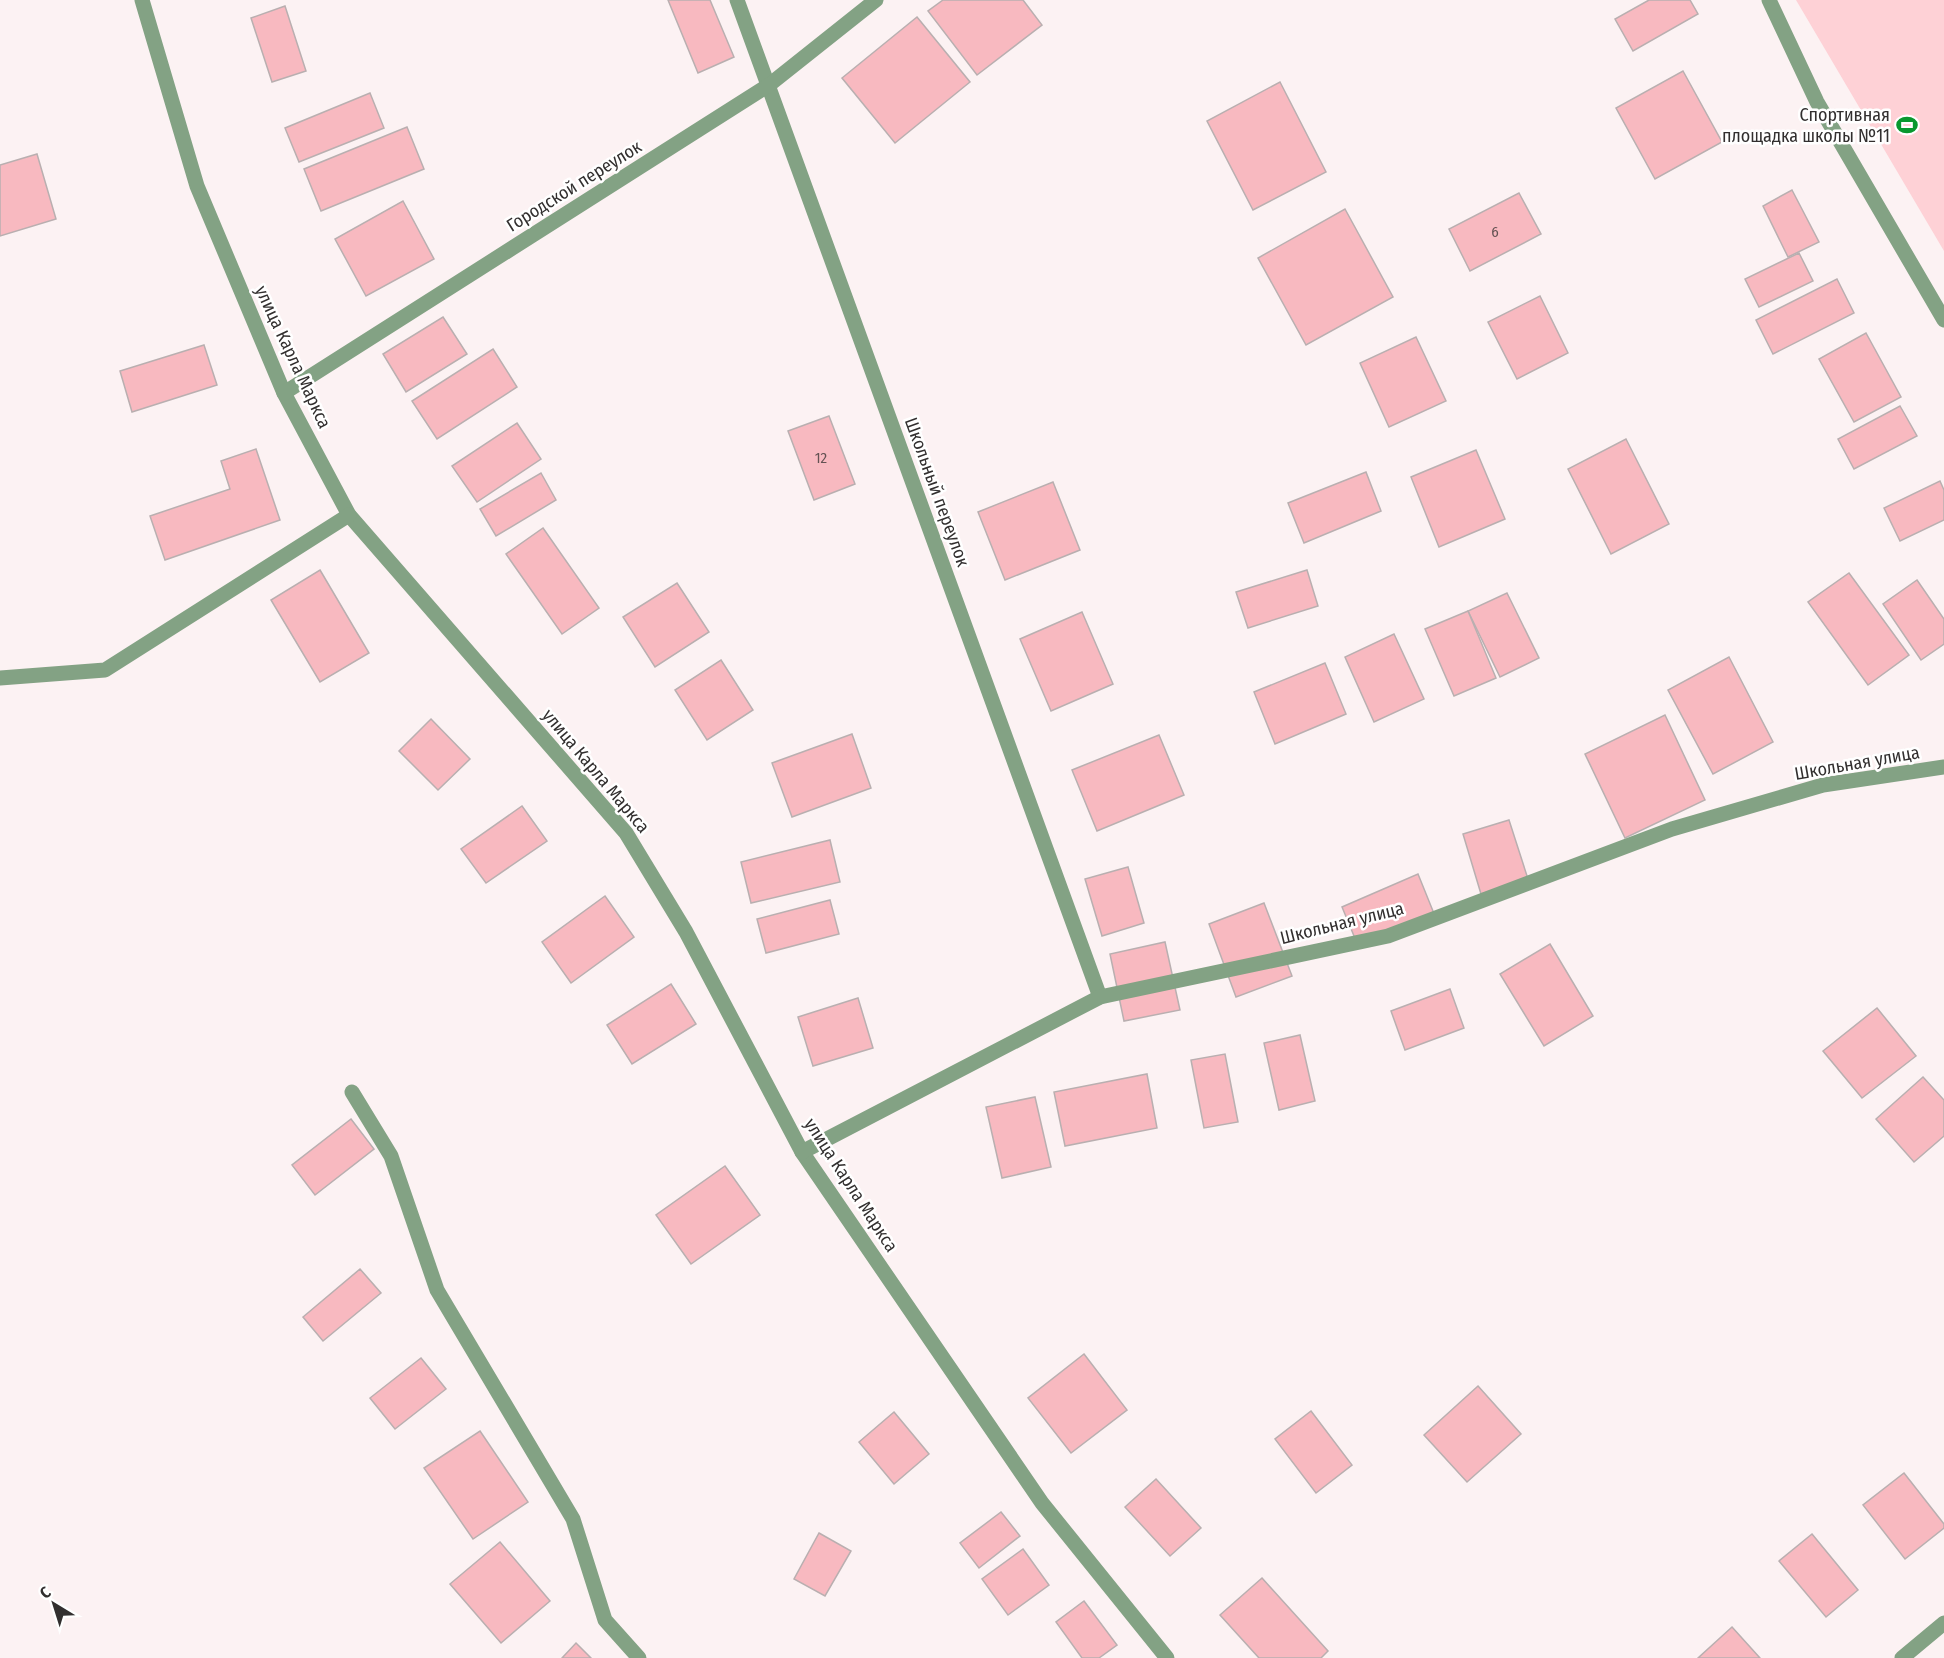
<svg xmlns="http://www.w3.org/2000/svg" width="1944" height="1658" font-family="'Fira Sans Condensed',sans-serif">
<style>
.green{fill:#fed1d6}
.building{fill:#f8b9c0;stroke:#b9afb0;stroke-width:1.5}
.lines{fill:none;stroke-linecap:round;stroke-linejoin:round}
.minor{stroke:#83a284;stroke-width:15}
.labels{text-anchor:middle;stroke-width:5;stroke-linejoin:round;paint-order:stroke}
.number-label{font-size:15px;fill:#645253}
.poi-label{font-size:18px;fill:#322f2f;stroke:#fff;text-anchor:end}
.street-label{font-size:18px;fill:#322f2f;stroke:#fff}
</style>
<rect width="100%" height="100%" fill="#fcf2f3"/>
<path class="green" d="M1796,0H1944V251Z"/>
<g class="building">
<path d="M668,0H710L734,57L698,73Z"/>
<path d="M943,0H1023L1042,25L977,75L928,11Z"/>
<path d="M1649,0H1690L1698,14L1633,51L1615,19Z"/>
<path d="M285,6L306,71L272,82L251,18Z"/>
<path d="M917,17L970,82L895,143L842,78Z"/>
<path d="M1683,71L1722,142L1655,179L1616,108Z"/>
<path d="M1280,82L1326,172L1253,210L1207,121Z"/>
<path d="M370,93L384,128L299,162L285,128Z"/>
<path d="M407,127L424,169L321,211L304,169Z"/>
<path d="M37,154L56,219L0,236V165Z"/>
<path d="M1792,190L1819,242L1788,257L1763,206Z"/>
<path d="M1519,193L1541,234L1470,271L1449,229Z"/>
<path d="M403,201L434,259L366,296L335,239Z"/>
<path d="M1345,209L1393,297L1306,345L1258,258Z"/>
<path d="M1799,253L1813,281L1759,307L1745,279Z"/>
<path d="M1837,279L1854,313L1773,354L1756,320Z"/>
<path d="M1540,296L1568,353L1517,379L1488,322Z"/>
<path d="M443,317L467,354L406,392L383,354Z"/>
<path d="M1866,333L1901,397L1854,422L1819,359Z"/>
<path d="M1416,337L1446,401L1389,427L1360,363Z"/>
<path d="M204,345L217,385L132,412L120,371Z"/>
<path d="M493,349L517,387L437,439L412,401Z"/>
<path d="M1900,406L1917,436L1854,469L1838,439Z"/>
<path d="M829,416L855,484L814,500L788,431Z"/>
<path d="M517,423L541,459L477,502L452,466Z"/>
<path d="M1626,439L1669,524L1611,554L1568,469Z"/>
<path d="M256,449L280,520L165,560L150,516L230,489L221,461Z"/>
<path d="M1476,450L1505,519L1439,547L1411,477Z"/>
<path d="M1366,472L1381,511L1304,543L1288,503Z"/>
<path d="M541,473L556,500L496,536L480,509Z"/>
<path d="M1940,481L1944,490V520L1900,541L1884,508Z"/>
<path d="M1053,482L1080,550L1005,580L978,512Z"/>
<path d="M543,528L599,608L562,634L506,554Z"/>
<path d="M320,570L369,653L320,682L271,600Z"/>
<path d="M1307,570L1318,606L1248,628L1236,592Z"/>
<path d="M1849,573L1909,655L1868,685L1808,602Z"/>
<path d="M1917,580L1944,619V644L1921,660L1883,604Z"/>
<path d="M677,583L709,632L655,667L623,617Z"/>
<path d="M1507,593L1539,658L1500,677L1468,611Z"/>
<path d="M1468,611L1496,678L1454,696L1425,629Z"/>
<path d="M1082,612L1113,684L1051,711L1020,639Z"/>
<path d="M1394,634L1424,699L1374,722L1345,657Z"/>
<path d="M1729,657L1773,742L1713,774L1668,690Z"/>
<path d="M721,660L753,710L707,740L675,690Z"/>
<path d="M1325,663L1346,714L1275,744L1254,692Z"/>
<path d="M1665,715L1705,800L1625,838L1585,754Z"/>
<path d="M431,719L470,759L438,790L399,751Z"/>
<path d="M852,734L871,788L792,817L772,763Z"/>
<path d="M1159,735L1184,795L1097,831L1072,770Z"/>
<path d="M522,806L547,841L486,883L461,849Z"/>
<path d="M1509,820L1528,879L1481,894L1463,834Z"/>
<path d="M830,840L840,882L751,903L741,862Z"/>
<path d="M1128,867L1144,923L1102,936L1085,879Z"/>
<path d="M1418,874L1435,916L1359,948L1342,907Z"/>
<path d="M605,896L634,937L571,983L542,942Z"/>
<path d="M830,900L839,934L766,953L757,919Z"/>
<path d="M1264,903L1292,976L1236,997L1209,924Z"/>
<path d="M1165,942L1180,1010L1124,1021L1110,954Z"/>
<path d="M1550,944L1593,1016L1544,1046L1500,974Z"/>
<path d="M671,984L696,1024L632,1064L607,1025Z"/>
<path d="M1450,989L1464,1028L1405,1050L1391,1011Z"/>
<path d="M858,998L873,1048L813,1066L798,1017Z"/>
<path d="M1877,1008L1916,1056L1862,1098L1823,1051Z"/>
<path d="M1300,1035L1315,1101L1279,1110L1264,1043Z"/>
<path d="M1225,1054L1238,1122L1204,1128L1191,1060Z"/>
<path d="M1147,1074L1157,1128L1065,1146L1054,1092Z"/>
<path d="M1923,1077L1944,1100V1136L1914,1162L1876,1119Z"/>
<path d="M1035,1097L1051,1167L1002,1178L986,1107Z"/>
<path d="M351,1119L374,1149L315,1195L292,1165Z"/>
<path d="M725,1166L760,1215L691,1264L656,1215Z"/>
<path d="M360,1269L381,1293L323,1341L303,1317Z"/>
<path d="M1084,1354L1127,1410L1071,1453L1028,1398Z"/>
<path d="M421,1358L446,1389L395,1429L370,1398Z"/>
<path d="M1478,1386L1521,1434L1467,1482L1424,1435Z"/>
<path d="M1311,1411L1352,1465L1316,1493L1275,1439Z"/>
<path d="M894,1412L929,1454L894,1484L859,1442Z"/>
<path d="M480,1431L528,1502L473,1539L424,1468Z"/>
<path d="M1904,1473L1944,1524V1528L1905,1559L1863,1505Z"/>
<path d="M1156,1479L1201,1528L1170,1556L1125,1507Z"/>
<path d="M1001,1512L1020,1536L979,1568L960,1543Z"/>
<path d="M819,1533L851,1551L825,1596L794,1579Z"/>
<path d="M1812,1534L1858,1590L1826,1617L1779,1561Z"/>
<path d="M500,1542L550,1601L501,1643L450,1584Z"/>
<path d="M1023,1549L1049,1585L1008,1615L982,1579Z"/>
<path d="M1262,1578L1328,1651L1321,1658H1259L1220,1615Z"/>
<path d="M1084,1601L1117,1645L1099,1658H1082L1056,1622Z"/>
<path d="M1732,1627L1760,1658H1698Z"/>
<path d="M576,1643L591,1658H562Z"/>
</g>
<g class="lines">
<g class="minor">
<path d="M142,0L197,186L284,393L349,515L626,833L686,932L802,1152L1042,1503L1167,1658"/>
<path d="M737,0L1100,997"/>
<path d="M1769,0L1817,102L1944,320"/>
<path d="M284,393L769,85L876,0"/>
<path d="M0,678L105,670L349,515"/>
<path d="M352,1092L391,1156L437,1290L573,1519L605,1620L639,1658"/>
<path d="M802,1152L1100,997L1388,936L1672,829L1823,785L1944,767"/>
<path d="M1902,1658L1944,1623"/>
</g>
</g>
<defs>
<symbol id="stadium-bare" viewBox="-9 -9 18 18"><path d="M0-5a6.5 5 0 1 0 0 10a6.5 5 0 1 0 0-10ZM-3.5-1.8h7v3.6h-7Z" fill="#09982f" stroke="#fff" stroke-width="2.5" paint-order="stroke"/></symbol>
</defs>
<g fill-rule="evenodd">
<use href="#stadium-bare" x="1892" y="110" width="30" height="30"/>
</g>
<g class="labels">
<g class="number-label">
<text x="1495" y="237">6</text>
<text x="821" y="463">12</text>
</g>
<g class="poi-label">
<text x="1890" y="121">Спортивная<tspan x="1890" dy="21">площадка школы №11</tspan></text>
</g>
<g class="street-label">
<text transform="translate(574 186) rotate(-32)" y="6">Городской переулок</text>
<text transform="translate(293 357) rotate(65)" y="6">улица Карла Маркса</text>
<text transform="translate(937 492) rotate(70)" y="6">Школьный переулок</text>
<text transform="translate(1857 763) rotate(-10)" y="6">Школьная улица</text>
<text transform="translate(596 771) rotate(50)" y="6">улица Карла Маркса</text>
<text transform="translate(1342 923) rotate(-14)" y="6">Школьная улица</text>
<text transform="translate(851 1185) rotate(57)" y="6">улица Карла Маркса</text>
</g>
</g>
<g transform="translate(54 1604) rotate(322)" stroke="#ffffff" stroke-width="4.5" paint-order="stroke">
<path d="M0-4.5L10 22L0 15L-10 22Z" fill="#322f2f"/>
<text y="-9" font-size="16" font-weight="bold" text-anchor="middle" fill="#322f2f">С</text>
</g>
</svg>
